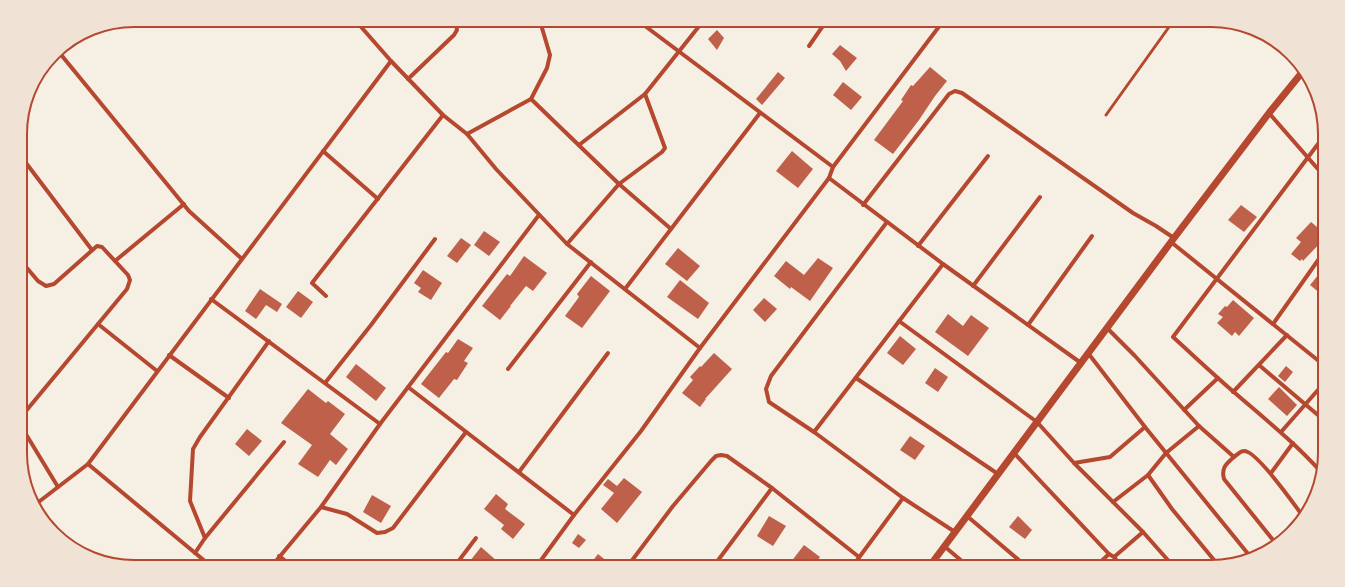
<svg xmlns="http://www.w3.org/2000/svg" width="1345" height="587" font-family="'Sofia Sans Condensed',sans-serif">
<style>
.building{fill:#bf614a}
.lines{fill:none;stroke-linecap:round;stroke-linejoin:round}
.service{stroke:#b5482f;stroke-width:3}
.minor{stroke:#b5482f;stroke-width:4}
.tertiary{stroke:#b5482f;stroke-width:7}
.rim{fill:none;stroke:#b5482f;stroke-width:2}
</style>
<rect width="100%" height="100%" fill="#f6efe4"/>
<g class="building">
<path d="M717,30L724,38L717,50L708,39Z"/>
<path d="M840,45L857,58L846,71L840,61L832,54Z"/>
<path d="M930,67L947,81L935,96L919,120L893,154L874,140L903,101L901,100L911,85L913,86Z"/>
<path d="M778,72L785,78L762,105L756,99Z"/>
<path d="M843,82L862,97L851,110L833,95Z"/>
<path d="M792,151L813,169L798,188L776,171Z"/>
<path d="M1241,205L1257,217L1244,232L1228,220Z"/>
<path d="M1324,219V239L1303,261L1302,259L1300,261L1291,254L1301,242L1296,238L1311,222L1317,227Z"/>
<path d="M484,231L500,242L489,256L474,245Z"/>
<path d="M461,238L471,245L457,263L447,256Z"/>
<path d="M678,248L700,266L687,281L665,264Z"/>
<path d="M524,256L547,273L533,291L526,286L510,306H511L500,320L482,306L507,274L510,276Z"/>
<path d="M818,258L833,268L810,301L791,287L790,289L774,276L786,261L804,275Z"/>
<path d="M1324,268V289L1321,294L1310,285Z"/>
<path d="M423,270L442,283L431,300L418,292L421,288L414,283Z"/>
<path d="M591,276L610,291L582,328L565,316L579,297L577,294Z"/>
<path d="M680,280L709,303L698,319L667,297Z"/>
<path d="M260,289L282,304L277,312L266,305L256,319L245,311Z"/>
<path d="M298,291L313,302L301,318L286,307Z"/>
<path d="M764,298L777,309L765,322L753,310Z"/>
<path d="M1233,300L1254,318L1239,336L1235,332L1232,336L1217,323L1223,317L1218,314L1225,306L1227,307Z"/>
<path d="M948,314L963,326L971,315L989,328L968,356L935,332Z"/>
<path d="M900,336L916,349L903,365L887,353Z"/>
<path d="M458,339L473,348L464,361L468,363L457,380L454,379L439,398L421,384L446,352L448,353Z"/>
<path d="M714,353L732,369L705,399H706L700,407L682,393L693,380L690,377L700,366L701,367Z"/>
<path d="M356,364L386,388L376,401L346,377Z"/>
<path d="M1286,366L1293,372L1285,382L1278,376Z"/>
<path d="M935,368L948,377L938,392L925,383Z"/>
<path d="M1279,387L1297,405L1287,416L1268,399Z"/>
<path d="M308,389L326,403L328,401L345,414L330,434L348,449L336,465L330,460L318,477L298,464L312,445L281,423Z"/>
<path d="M247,429L262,441L249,456L235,444Z"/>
<path d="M910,436L925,446L915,460L900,450Z"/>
<path d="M624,478L642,492L617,523L601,509L614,493L603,485L608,479L617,486Z"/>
<path d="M496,494L508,504L505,509L525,524L513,539L501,529L504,525L484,509Z"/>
<path d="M372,495L391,506L381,523L363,512Z"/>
<path d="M769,516L786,526L773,546L757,536Z"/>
<path d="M1018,516L1032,530L1025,539L1009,527Z"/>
<path d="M578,534L586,540L579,548L572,543Z"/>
<path d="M804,545L820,557L813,567H787Z"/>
<path d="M481,547L497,561L492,567H477L470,561Z"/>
<path d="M598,554L614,567H588Z"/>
</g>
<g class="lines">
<path class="service" d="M1106,115L1174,20"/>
<g class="minor">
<path d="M355,20L391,61L443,115L467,134L496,169L567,244L700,348"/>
<path d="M637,20L833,167"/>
<path d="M809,46L827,20"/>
<path d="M58,51L189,211L242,259"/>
<path d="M54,55L68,42"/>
<path d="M408,79L454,35L457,30L456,24L453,20"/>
<path d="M531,99L619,184L671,229"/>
<path d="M1269,113L1324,176"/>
<path d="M467,134L531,99L547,68L550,55L542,28L543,20"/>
<path d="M579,145L645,94L704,20"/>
<path d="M323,151L378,199"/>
<path d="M20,155L92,250"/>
<path d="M829,178L943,264L1081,363"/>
<path d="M863,205L949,94L955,91L962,93L1133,213L1156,226L1174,238"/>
<path d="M887,222L771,376L766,389L769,402L814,432L903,498L955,532"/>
<path d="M1171,242L1325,366"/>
<path d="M567,244L619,184L662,152L665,148L645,94"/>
<path d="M918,246L988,156"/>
<path d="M21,261L38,281L46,286L54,284L97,246L102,247L128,275L130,280L127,289L21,417"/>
<path d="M115,261L184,204"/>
<path d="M973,286L1040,197"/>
<path d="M625,289L760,113"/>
<path d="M326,296L312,283L443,115"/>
<path d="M211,299L380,424"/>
<path d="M899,321L1037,422L1074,463L1143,532L1174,567"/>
<path d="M98,324L157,371"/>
<path d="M1273,324L1321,256L1324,255"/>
<path d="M1028,325L1092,236"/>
<path d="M1107,328L1135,356L1199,426L1234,457C1226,464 1221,468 1224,479L1277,545"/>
<path d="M1088,353L1145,427L1249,555"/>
<path d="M169,355L229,398"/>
<path d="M1259,365L1325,421"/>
<path d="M508,369L591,262"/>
<path d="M856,378L998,474"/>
<path d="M325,383L371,325L435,239"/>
<path d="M408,387L574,515"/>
<path d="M1233,392L1287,335"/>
<path d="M1184,410L1218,378"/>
<path d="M21,426L58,487"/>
<path d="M814,432L943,264"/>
<path d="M1281,432L1325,382"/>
<path d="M1014,453L1109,554"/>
<path d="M1234,457C1237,455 1240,451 1244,451C1256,450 1294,504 1302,515"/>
<path d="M1074,463L1110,457L1145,427"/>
<path d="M88,464L212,567"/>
<path d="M519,472L608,353"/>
<path d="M1321,472C1295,443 1265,419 1235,393C1214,375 1194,356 1173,337L1324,136"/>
<path d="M1271,473L1293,443"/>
<path d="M1148,475L1172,509L1214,560L1219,567"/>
<path d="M1113,502L1148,475L1166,453L1199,426"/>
<path d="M36,504L88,464L391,61"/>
<path d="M321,507L347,514L377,533L385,532L393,528L466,432"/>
<path d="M967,516L1027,567"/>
<path d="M205,538L190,501L193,449L200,437L269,341"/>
<path d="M944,546L969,567"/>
<path d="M195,553L205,538L284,442"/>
<path d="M279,556L294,567"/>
<path d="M1114,557L1122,567"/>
<path d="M271,567L321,507L380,424L539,215"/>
<path d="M454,567L476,538"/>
<path d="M536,567L574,515L641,431L700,348L829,178L833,167L944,20"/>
<path d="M627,567L673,506L711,461L716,456L721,455L727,456L772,488L859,557"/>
<path d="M713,567L772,488"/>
<path d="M852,567L903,498"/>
<path d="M1095,567L1109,554L1114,557L1143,532"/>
</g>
<path class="tertiary" d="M929,567L1171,242L1269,113L1304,70"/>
</g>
<path d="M0 0H1345V587H0ZM134 27H1211A107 107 0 0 1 1318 134V453A107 107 0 0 1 1211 560H134A107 107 0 0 1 27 453V134A107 107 0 0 1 134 27Z" fill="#f1e2d6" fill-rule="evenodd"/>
<path class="rim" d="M134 27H1211A107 107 0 0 1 1318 134V453A107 107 0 0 1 1211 560H134A107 107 0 0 1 27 453V134A107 107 0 0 1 134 27Z"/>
</svg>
